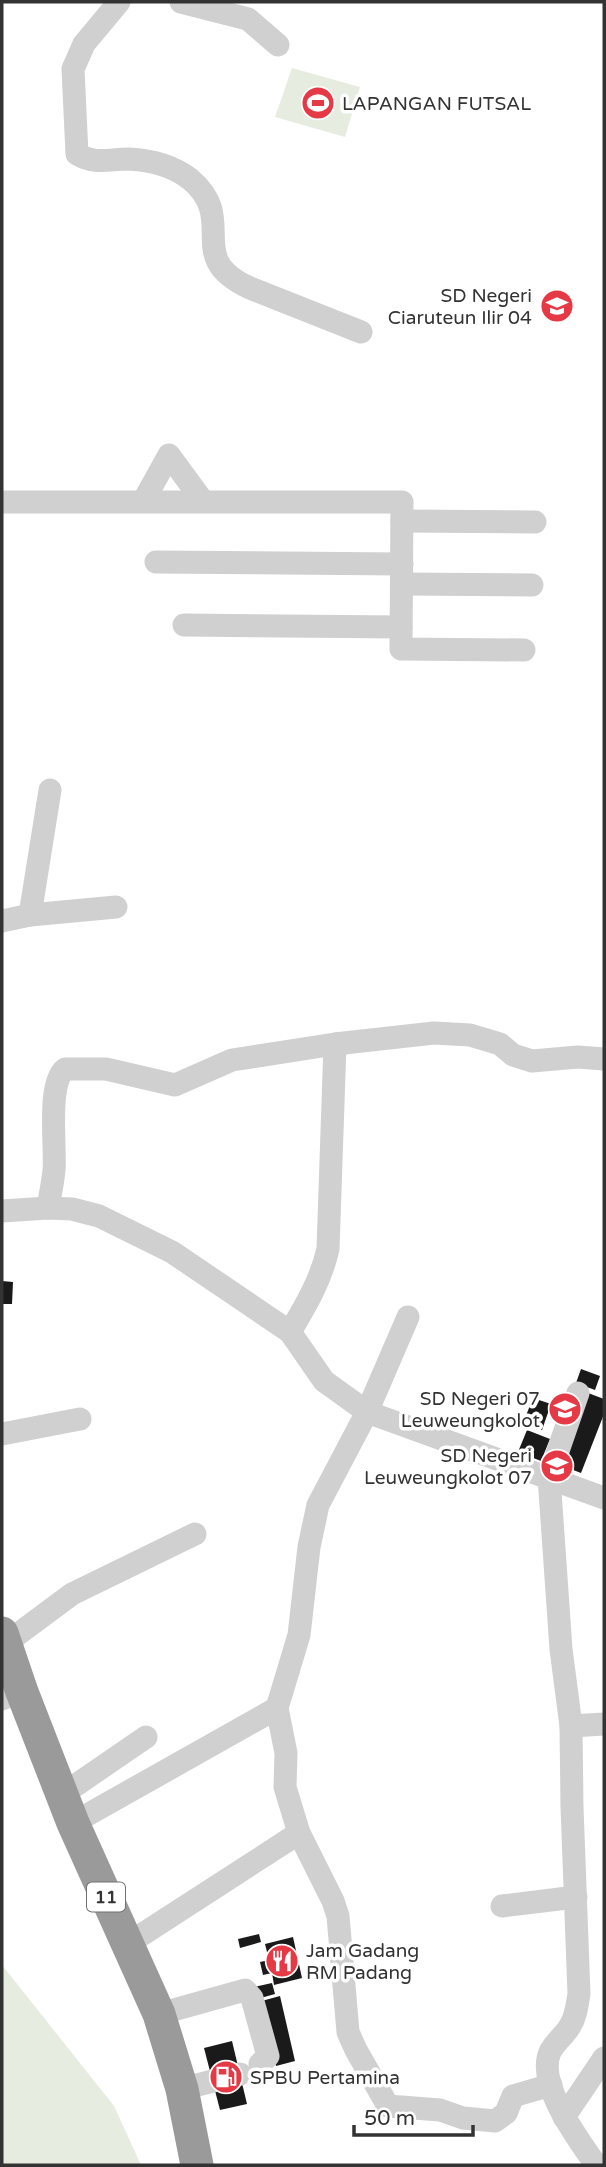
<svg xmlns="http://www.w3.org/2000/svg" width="606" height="2167" font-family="'Varela Round',sans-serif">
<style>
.green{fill:#e6ecdf}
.building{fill:#1a1a1a}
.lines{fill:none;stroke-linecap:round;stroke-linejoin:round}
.minor{stroke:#d0d0d0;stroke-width:23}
.highway{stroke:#9a9a9a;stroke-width:33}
.labels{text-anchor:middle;stroke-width:7;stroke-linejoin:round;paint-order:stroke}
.shield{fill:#fff;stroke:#707070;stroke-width:2}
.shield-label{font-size:18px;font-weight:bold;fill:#333}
.poi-label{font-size:19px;fill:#333;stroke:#fff;text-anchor:start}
</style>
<rect width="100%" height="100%" fill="#fff"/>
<g class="green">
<path d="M292,68L360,87L345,137L275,117Z"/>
<path d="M2,1965L114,2106L141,2165H2Z"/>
</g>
<g class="building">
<path d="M2,1281L13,1282L12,1304H2Z"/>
<path d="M581,1369L600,1376L595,1390L576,1383Z"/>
<path d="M588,1393L604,1399V1414L581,1473L560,1465Z"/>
<path d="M533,1398L551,1404L542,1430L523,1423Z"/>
<path d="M527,1430L550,1439L541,1461L518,1452Z"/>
<path d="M259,1934L261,1942L240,1948L238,1939Z"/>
<path d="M293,1937L302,1978L274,1985L272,1973L263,1975L260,1962L269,1960L265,1944Z"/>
<path d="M272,1983L275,1994L257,1999L254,1987Z"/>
<path d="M280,1996L295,2061L276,2066L258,2002Z"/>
<path d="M232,2041L247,2104L220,2110L204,2048Z"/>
</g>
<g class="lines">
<g class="minor">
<path d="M119,2L84,44L73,69L77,154C95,165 109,159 129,159C150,160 173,166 190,179C240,221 182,257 250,288L361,332"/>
<path d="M181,2L248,19L278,45"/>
<path d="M144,500L169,455L202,500"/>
<path d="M2,502H402L401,649L524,650"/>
<path d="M402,521L535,522"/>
<path d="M156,562L402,564"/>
<path d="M402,584L532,585"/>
<path d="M184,625L401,627"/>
<path d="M30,915L50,790"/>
<path d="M2,921L30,915L116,907"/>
<path d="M48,1208C50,1195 53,1182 54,1170C56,1147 47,1084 65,1069H106L175,1085L232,1060L335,1044L434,1033L470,1035L500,1044L513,1055L532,1061L578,1057L604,1059"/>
<path d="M2,1211L48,1208L72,1209L99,1216L172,1252L290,1332L324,1381L367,1412L604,1498"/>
<path d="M408,1317L367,1412L318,1505L309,1547L299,1635L277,1708L286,1753L285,1787L299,1833L333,1901L338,1916L348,2032L356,2050L388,2106L440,2110L463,2118L495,2121L506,2113L513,2096L551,2085"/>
<path d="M290,1332C306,1305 321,1280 328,1249L335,1044"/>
<path d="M578,1393L549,1477L561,1649L571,1726L572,1807L579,1994C577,2005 576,2017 570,2026C565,2035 555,2042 550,2052C536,2084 579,2140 596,2165"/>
<path d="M2,1434L80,1419"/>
<path d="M6,1643L72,1594L195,1534"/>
<path d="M2,1699L22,1692"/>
<path d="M571,1726L604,1724"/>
<path d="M63,1794L146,1737"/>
<path d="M73,1823L277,1708"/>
<path d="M502,1906L576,1897"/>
<path d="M126,1945L299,1833"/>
<path d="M159,2014L245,1990L252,1998L268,2056L260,2064"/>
<path d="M182,2089L240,2074"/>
<path d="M564,2117L604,2058"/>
</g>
<path class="highway" d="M2,1633L22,1692L73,1823L159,2014L182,2089L197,2165"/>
</g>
<defs>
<symbol id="stadium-disc" viewBox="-11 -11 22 22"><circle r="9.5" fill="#e63946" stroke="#fff"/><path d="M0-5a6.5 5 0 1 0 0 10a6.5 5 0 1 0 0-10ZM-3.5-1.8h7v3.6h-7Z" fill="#fff"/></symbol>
<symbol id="school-disc" viewBox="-11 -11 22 22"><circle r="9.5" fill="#e63946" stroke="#fff"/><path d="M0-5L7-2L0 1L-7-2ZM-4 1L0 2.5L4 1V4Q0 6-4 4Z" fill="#fff"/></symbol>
<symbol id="restaurant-disc" viewBox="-11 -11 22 22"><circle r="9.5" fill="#e63946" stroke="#fff"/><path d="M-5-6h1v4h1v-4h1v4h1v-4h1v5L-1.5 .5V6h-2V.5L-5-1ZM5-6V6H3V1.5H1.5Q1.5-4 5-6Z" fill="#fff"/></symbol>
<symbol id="fuel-disc" viewBox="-11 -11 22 22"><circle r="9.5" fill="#e63946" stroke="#fff"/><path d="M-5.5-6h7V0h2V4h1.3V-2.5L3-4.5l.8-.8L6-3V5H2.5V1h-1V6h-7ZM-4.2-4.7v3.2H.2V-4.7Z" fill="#fff"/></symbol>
</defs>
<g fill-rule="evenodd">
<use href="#stadium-disc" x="299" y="84" width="38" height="38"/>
<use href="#school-disc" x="538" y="287" width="38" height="38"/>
<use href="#school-disc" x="546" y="1390" width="38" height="38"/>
<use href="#school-disc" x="538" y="1447" width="38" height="38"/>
<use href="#restaurant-disc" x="263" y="1942" width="38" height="38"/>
<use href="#fuel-disc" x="207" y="2058" width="38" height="38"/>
</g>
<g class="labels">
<rect class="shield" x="87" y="1882.5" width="38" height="29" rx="5"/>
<g class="shield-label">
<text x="106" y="1903">11</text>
</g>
<g class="poi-label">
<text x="342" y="110">LAPANGAN FUTSAL</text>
<text x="532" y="302" text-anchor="end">SD Negeri<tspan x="532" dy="22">Ciaruteun Ilir 04</tspan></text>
<text x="540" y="1405" text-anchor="end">SD Negeri 07<tspan x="540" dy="22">Leuweungkolot</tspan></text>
<text x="532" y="1462" text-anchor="end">SD Negeri<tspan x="532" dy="22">Leuweungkolot 07</tspan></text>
<text x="306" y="1957">Jam Gadang<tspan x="306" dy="22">RM Padang</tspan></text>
<text x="250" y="2084">SPBU Pertamina</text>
</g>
</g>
<rect width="606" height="2167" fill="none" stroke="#333333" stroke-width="7"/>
<path d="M354 2125v10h119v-10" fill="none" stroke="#333333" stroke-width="3.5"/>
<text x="364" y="2125" font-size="21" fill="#333333" stroke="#ffffff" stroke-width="5" paint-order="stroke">50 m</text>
</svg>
